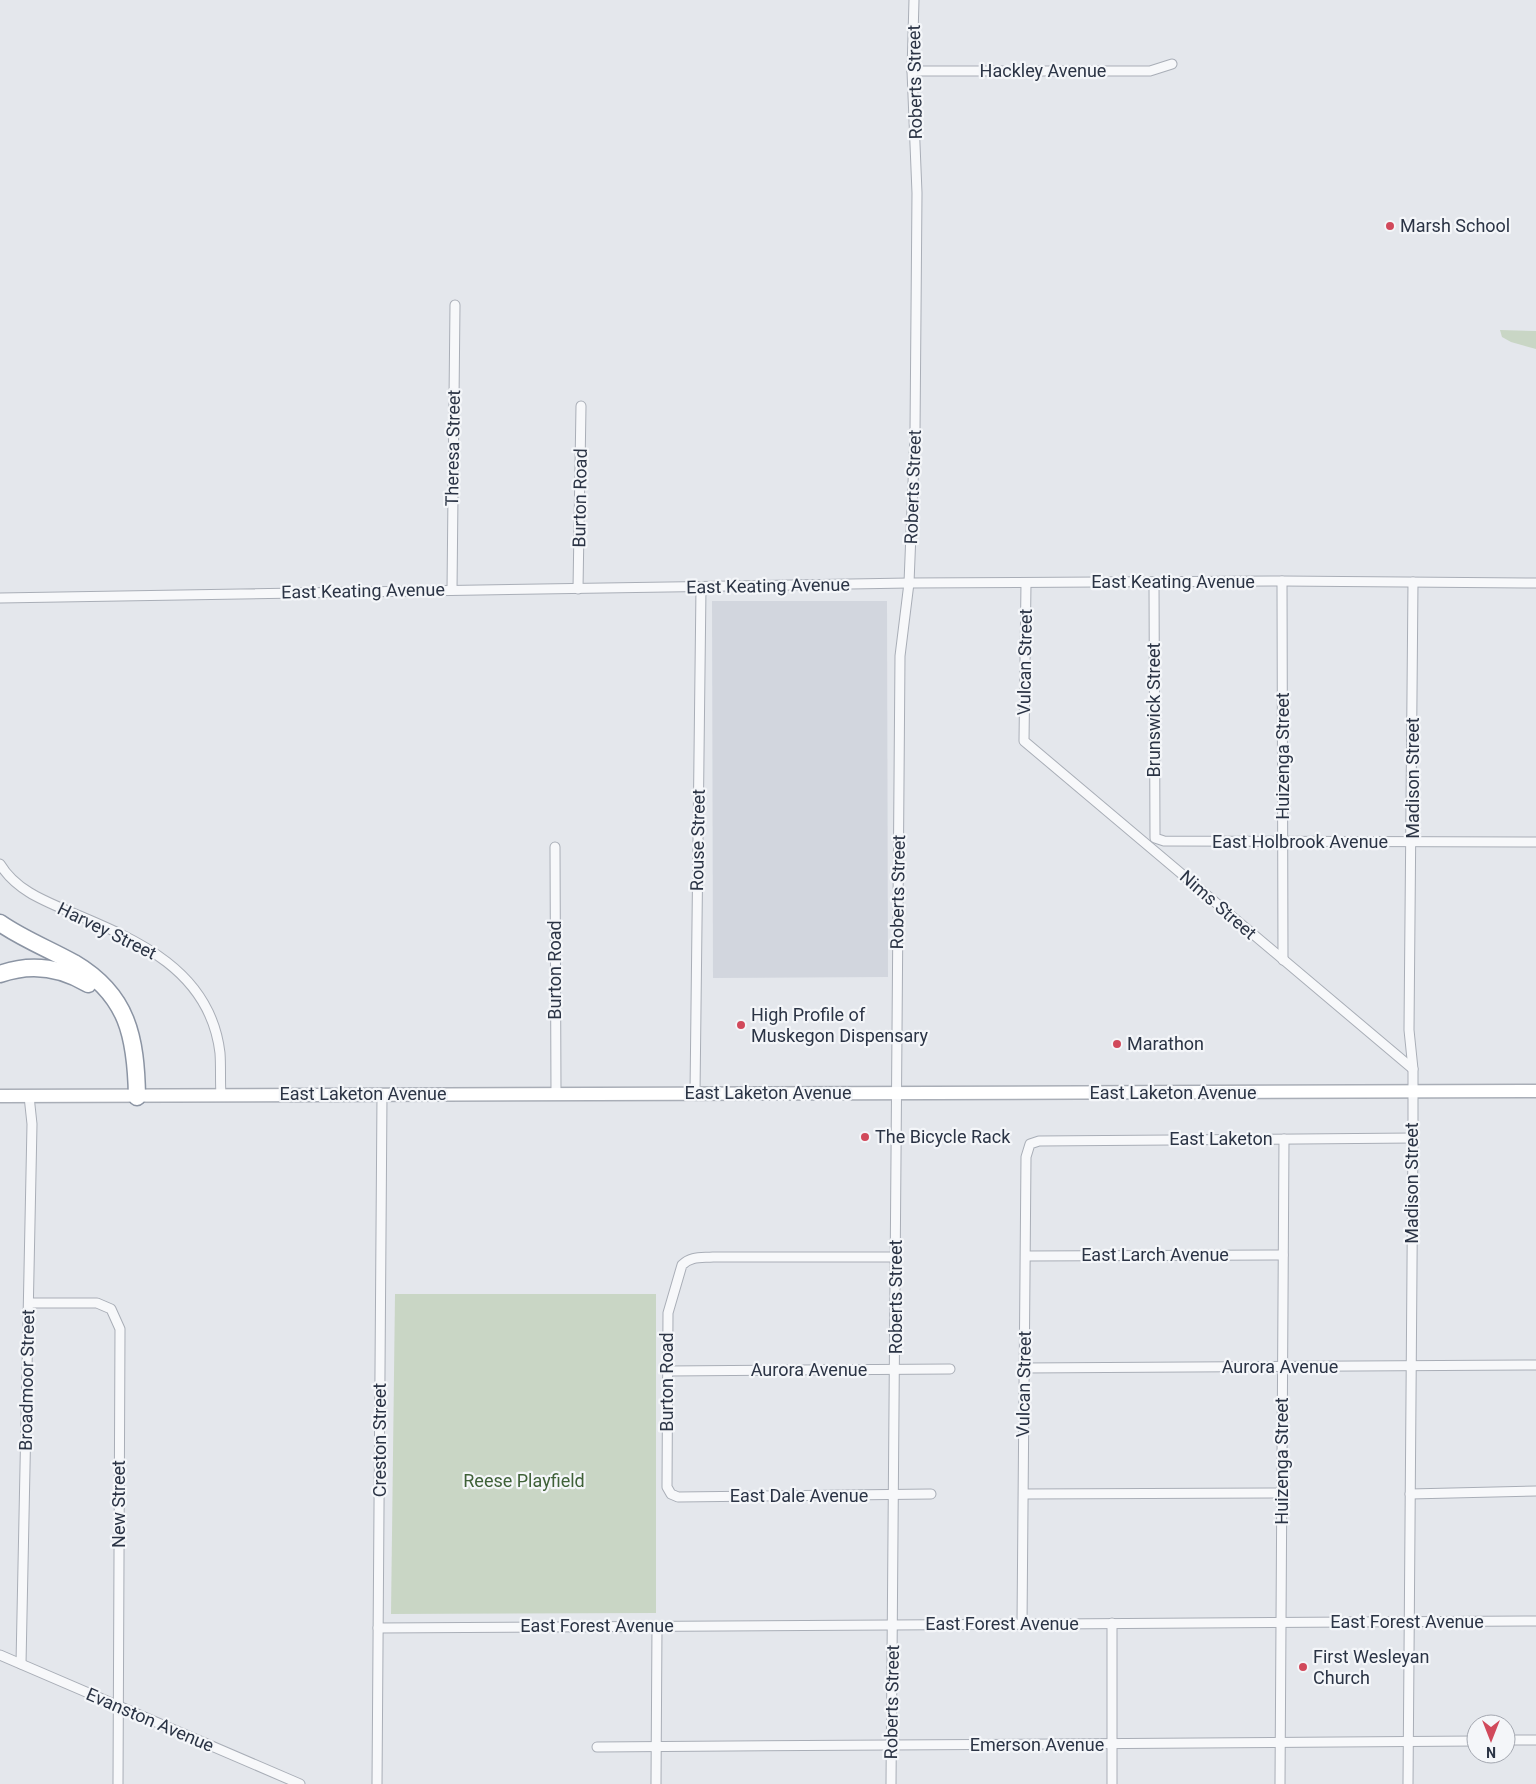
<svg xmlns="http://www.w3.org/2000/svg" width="1536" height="1784" font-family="Roboto,sans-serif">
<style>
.built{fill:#d2d6de}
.green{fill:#c9d6c5}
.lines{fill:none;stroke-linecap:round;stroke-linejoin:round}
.street-casing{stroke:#a9aeb7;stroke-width:11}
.secondary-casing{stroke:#a9aeb7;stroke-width:15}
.highway-casing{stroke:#8b94a3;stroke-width:19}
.street{stroke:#f7f8fa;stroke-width:9}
.secondary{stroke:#fff;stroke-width:12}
.highway{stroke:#fff;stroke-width:16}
.poi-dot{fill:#d1495b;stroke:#f4f6f9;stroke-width:2}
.labels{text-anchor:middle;stroke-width:4.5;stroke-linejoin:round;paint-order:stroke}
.street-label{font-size:18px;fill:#2b3445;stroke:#f4f6f9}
.poi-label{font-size:18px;fill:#2b3445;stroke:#f4f6f9;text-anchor:start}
.park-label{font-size:18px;fill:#3f6138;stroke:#f4f6f9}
</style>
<rect width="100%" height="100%" fill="#e4e7ec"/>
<path class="built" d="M712,601H887L888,977L713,978Z"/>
<g class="green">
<path d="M1500,330L1536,331V349L1511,342L1502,337Z"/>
<path d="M395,1294H656V1613L391,1614Z"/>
</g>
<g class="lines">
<defs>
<g id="street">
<path d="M912,71H1150L1172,64"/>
<path d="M1282,581L1283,960"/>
<path d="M1154,582L1155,838L1164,841L1536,842"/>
<path d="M1026,583L1024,741L1413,1069"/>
<path d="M578,589L581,406"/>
<path d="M452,590L455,305"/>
<path d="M0,598L909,583L1282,581L1536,583"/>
<path d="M555,847L556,1093"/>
<path d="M0,864C15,889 42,900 68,911C135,939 210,969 220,1053C221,1067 220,1081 221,1095"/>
<path d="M695,1093L701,587"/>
<path d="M1026,1256L1283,1255"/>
<path d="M896,1257H713C701,1258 691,1256 682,1265L668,1313L667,1487L671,1494L678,1497L931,1494"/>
<path d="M29,1303H97L111,1309L120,1329L118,1784"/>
<path d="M1024,1368L1536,1365"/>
<path d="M668,1371L950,1369"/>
<path d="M1024,1494L1281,1493"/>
<path d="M1410,1494L1536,1491"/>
<path d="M1022,1624L1026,1157L1030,1144L1039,1141L1413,1138"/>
<path d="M378,1628L1536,1621"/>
<path d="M0,1655L300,1784"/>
<path d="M21,1664L32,1124L29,1096"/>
<path d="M1506,1740H1536"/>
<path d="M597,1747L1476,1741"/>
<path d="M377,1784L382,1095"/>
<path d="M656,1784L657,1626"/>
<path d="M891,1784L900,656L909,583L915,433L917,193L912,71L914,0"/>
<path d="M1112,1784V1623"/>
<path d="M1280,1784L1284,1139"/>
<path d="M1408,1784L1413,1138V1069L1409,1030L1413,582"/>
</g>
<path id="secondary" d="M0,1096L1536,1091"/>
<g id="highway">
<path d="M0,923C23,939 49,949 74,963C128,995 136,1037 137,1097"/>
<path d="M0,974C31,963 60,967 88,984"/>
</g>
</defs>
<use href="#street" class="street-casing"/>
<use href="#secondary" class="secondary-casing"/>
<use href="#highway" class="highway-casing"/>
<use href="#street" class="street"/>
<use href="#secondary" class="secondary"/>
<use href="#highway" class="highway"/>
</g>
<g class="poi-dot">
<circle cx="1390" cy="226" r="5"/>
<circle cx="741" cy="1025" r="5"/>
<circle cx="1117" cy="1044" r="5"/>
<circle cx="865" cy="1137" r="5"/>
<circle cx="1303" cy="1667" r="5"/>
</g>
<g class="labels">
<g class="street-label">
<text x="1043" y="77">Hackley Avenue</text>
<text transform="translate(915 82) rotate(-91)" y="6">Roberts Street</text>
<text transform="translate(453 448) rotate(-89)" y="6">Theresa Street</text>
<text transform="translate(913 487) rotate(-88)" y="6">Roberts Street</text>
<text transform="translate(580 498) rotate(-89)" y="6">Burton Road</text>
<text x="1173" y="588">East Keating Avenue</text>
<text transform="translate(768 586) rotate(-1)" y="6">East Keating Avenue</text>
<text transform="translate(363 591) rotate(-1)" y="6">East Keating Avenue</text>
<text transform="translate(1025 662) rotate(-89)" y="6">Vulcan Street</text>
<text transform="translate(1154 710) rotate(-90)" y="6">Brunswick Street</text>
<text transform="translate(1283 756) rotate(-90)" y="6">Huizenga Street</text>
<text transform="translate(1413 778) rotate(-90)" y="6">Madison Street</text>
<text transform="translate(698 840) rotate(-89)" y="6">Rouse Street</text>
<text x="1300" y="848">East Holbrook Avenue</text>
<text transform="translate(898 892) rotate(-89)" y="6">Roberts Street</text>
<text transform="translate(1218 905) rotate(41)" y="6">Nims Street</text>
<text transform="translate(107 931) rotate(26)" y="6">Harvey Street</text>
<text transform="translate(555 970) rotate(-90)" y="6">Burton Road</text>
<text x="768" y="1099">East Laketon Avenue</text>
<text x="1173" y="1099">East Laketon Avenue</text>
<text x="363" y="1100">East Laketon Avenue</text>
<text x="1221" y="1145">East Laketon</text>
<text transform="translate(1412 1183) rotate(-90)" y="6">Madison Street</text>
<text x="1155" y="1261">East Larch Avenue</text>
<text transform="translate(896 1297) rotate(-90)" y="6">Roberts Street</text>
<text x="1280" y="1373">Aurora Avenue</text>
<text x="809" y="1376">Aurora Avenue</text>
<text transform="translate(27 1380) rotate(-89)" y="6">Broadmoor Street</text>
<text transform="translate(667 1382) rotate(-90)" y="6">Burton Road</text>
<text transform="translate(1024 1384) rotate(-89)" y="6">Vulcan Street</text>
<text transform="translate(380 1440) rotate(-90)" y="6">Creston Street</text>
<text transform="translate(1282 1461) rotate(-90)" y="6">Huizenga Street</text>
<text x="799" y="1502">East Dale Avenue</text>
<text transform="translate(119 1504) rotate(-90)" y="6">New Street</text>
<text x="1407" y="1628">East Forest Avenue</text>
<text x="1002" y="1630">East Forest Avenue</text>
<text x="597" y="1632">East Forest Avenue</text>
<text transform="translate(892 1702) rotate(-89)" y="6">Roberts Street</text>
<text transform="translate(150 1720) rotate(23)" y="6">Evanston Avenue</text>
<text x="1037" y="1751">Emerson Avenue</text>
</g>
<g class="poi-label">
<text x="1400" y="232">Marsh School</text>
<text x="751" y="1021">High Profile of<tspan x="751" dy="21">Muskegon Dispensary</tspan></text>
<text x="1127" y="1050">Marathon</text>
<text x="875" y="1143">The Bicycle Rack</text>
<text x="1313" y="1663">First Wesleyan<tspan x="1313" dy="21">Church</tspan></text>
</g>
<g class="park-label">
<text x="524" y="1487">Reese Playfield</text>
</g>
</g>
<g transform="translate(1491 1739) rotate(180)"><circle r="24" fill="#f4f6f9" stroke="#a4a8b1"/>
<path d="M0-4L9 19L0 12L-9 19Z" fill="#d1495b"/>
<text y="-8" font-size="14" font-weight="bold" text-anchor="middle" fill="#2b3445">N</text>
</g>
</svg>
